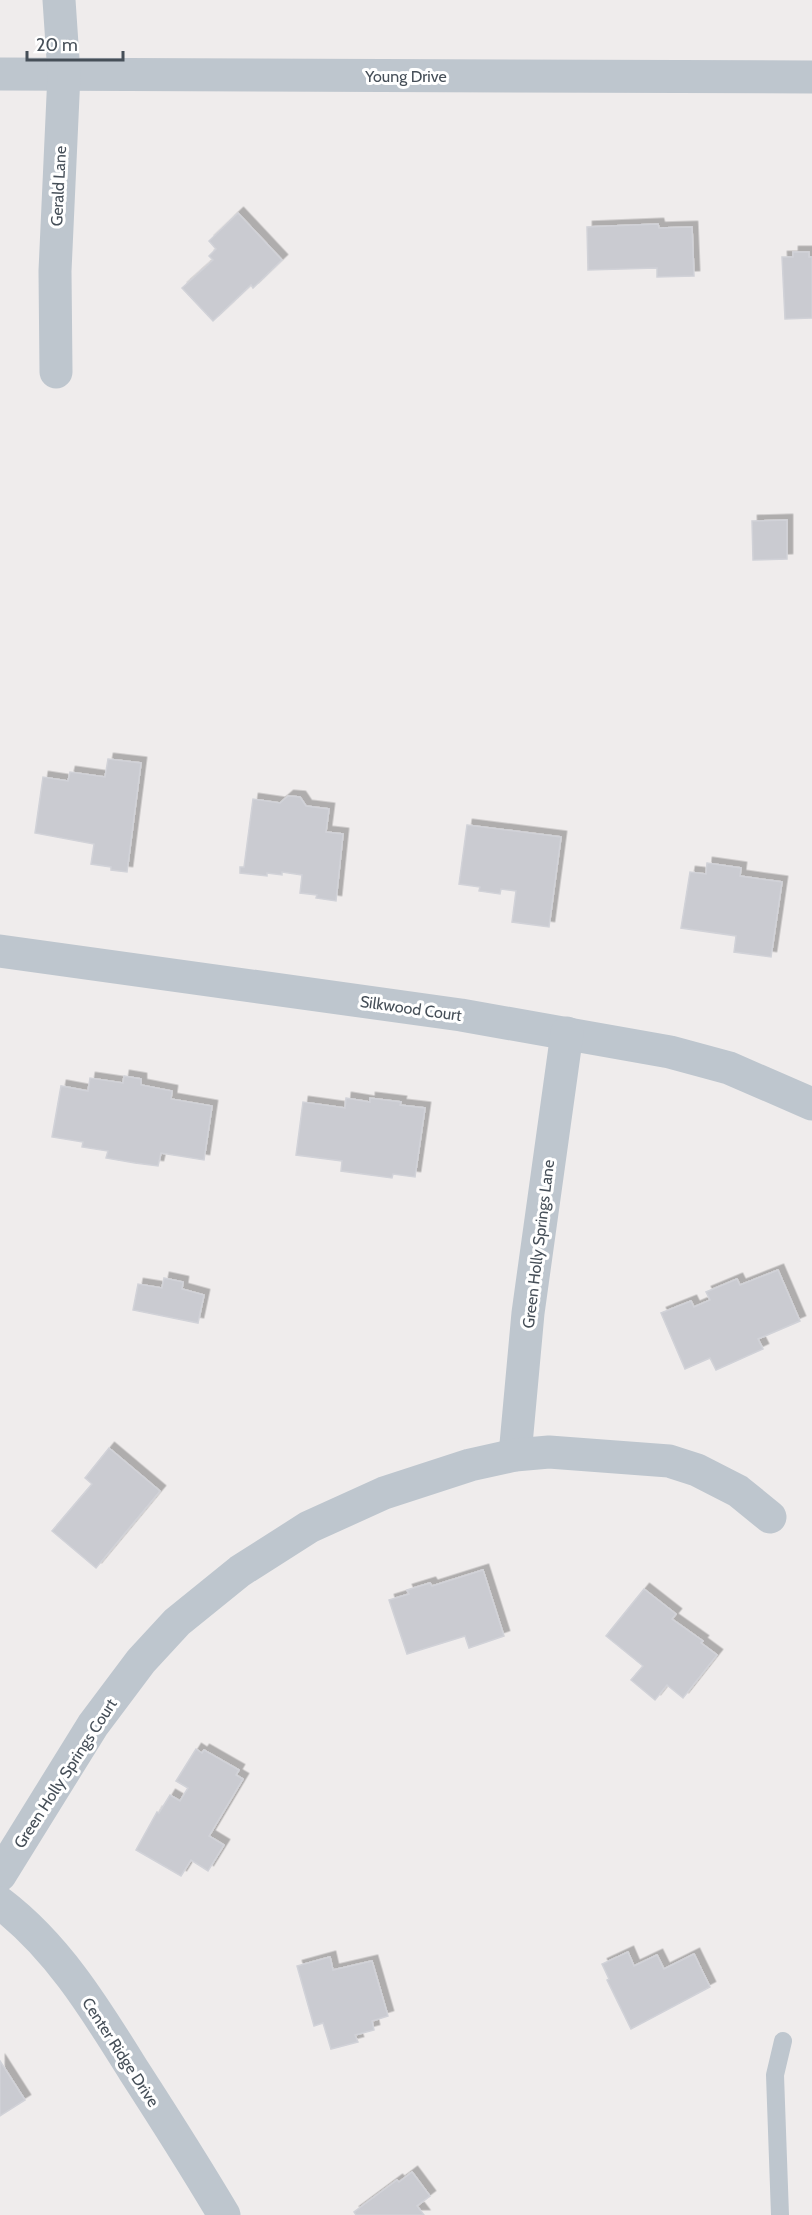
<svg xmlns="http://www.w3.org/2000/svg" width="812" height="2215" font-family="Cabin,sans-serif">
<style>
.building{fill:#cacbd1;stroke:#d1d2d8;stroke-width:1.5;filter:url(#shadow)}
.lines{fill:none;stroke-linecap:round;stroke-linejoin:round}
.lane{stroke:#bec6ce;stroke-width:18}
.street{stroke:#bec6ce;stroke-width:33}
.labels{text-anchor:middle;stroke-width:6;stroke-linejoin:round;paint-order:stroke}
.street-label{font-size:16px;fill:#464f58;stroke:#fff}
</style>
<defs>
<filter id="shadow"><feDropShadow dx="5.5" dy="-5.5" stdDeviation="0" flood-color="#0004"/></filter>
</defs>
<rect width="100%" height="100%" fill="#efecec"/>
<g class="building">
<path d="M238,213L282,260L253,288L251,285L213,321L182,288L213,260L209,256L216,249L209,241Z"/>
<path d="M658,224L659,228L692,227L694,276L657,277V268L588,270L587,227Z"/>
<path d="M793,252H809V257H812V318L785,319L782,257H793Z"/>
<path d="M787,520V559L753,560L752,521Z"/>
<path d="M108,759L141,763L127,872L111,870V867L91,864L94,844L35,833L43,777L68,781L70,772L105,777Z"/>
<path d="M288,796L300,797L306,806L329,809L326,832L343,834L336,901L316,898L317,895L300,893L302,875L282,872V875L267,873V876L240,873V867H244L253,799L280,803Z"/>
<path d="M467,825L561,837L549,927L512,922L516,891L501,889L500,894L479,891L480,887L459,884Z"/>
<path d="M707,863L741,868L740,876L782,882L771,957L734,952L736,936L681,928L690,872L706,874Z"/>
<path d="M124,1076L141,1079V1085L172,1091L171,1099L212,1106L204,1160L161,1153L158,1166L135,1163L106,1158L108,1151L82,1147L83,1142L52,1137L61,1086L88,1091L90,1078L123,1083Z"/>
<path d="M346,1098L370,1102V1098L401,1102L400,1105L425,1108L415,1177L393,1174L392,1178L341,1171L342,1161L296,1155L303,1102L345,1108Z"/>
<path d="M778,1270L800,1321L758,1339L763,1349L716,1370L710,1358L685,1369L661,1313L691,1301L694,1307L710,1300L706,1292L737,1279L740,1285Z"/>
<path d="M164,1278L183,1282L182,1289L204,1295L198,1323L133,1310L138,1284L162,1288Z"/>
<path d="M109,1448L160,1491L96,1568L52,1531L92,1484L85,1478Z"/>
<path d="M483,1570L504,1636L469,1648L465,1636L407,1654L389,1600L409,1594L407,1590L430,1583L432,1586Z"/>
<path d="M644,1589L676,1614L672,1619L703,1641L701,1643L717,1655L683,1698L667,1685L655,1700L631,1680L643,1666L606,1636Z"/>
<path d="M196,1749L202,1753L204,1750L239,1770L236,1775L243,1779L209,1836L224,1845L208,1871L191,1860L181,1876L136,1850L157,1812L159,1813L170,1795L180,1801L188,1788L176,1781Z"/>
<path d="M628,1952L634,1966L657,1955L664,1969L694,1954L710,1987L631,2029L607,1980L609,1979L602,1964Z"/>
<path d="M330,1957L333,1970L372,1961L388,2016L372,2021L374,2030L355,2035L358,2042L331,2049L323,2023L314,2026L297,1966Z"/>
<path d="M0,2061L25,2100L0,2116Z"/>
<path d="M412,2172L430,2196L417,2206L424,2215H356L354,2212L397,2180L399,2182Z"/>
</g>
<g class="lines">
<path class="lane" d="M780,2215L775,2075L783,2041"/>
<g class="street">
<path d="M0,74L812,77"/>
<path d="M56,372L55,271L64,74L59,0"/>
<path d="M0,951L461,1015L670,1052L729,1068L812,1104"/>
<path d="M515,1455L528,1313L567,1033"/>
<path d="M0,1875L93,1725L141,1661L177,1622L240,1571L309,1527L384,1493L470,1465L515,1455L549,1452L669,1461L697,1470L738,1491L770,1517"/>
<path d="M0,1903C58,1947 96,2010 134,2071C165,2119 195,2166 224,2215"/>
</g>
</g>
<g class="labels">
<g class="street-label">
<text x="406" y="82">Young Drive</text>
<text transform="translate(58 186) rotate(-87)" y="6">Gerald Lane</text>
<text transform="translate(411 1008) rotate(8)" y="6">Silkwood Court</text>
<text transform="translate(538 1244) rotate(-83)" y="6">Green Holly Springs Lane</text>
<text transform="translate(65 1773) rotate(-57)" y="6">Green Holly Springs Court</text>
<text transform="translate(121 2052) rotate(57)" y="6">Center Ridge Drive</text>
</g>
</g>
<path d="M27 51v9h96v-9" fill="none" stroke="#464f58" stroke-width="3"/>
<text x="36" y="51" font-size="18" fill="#464f58" stroke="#ffffff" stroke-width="4.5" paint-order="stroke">20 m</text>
</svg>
